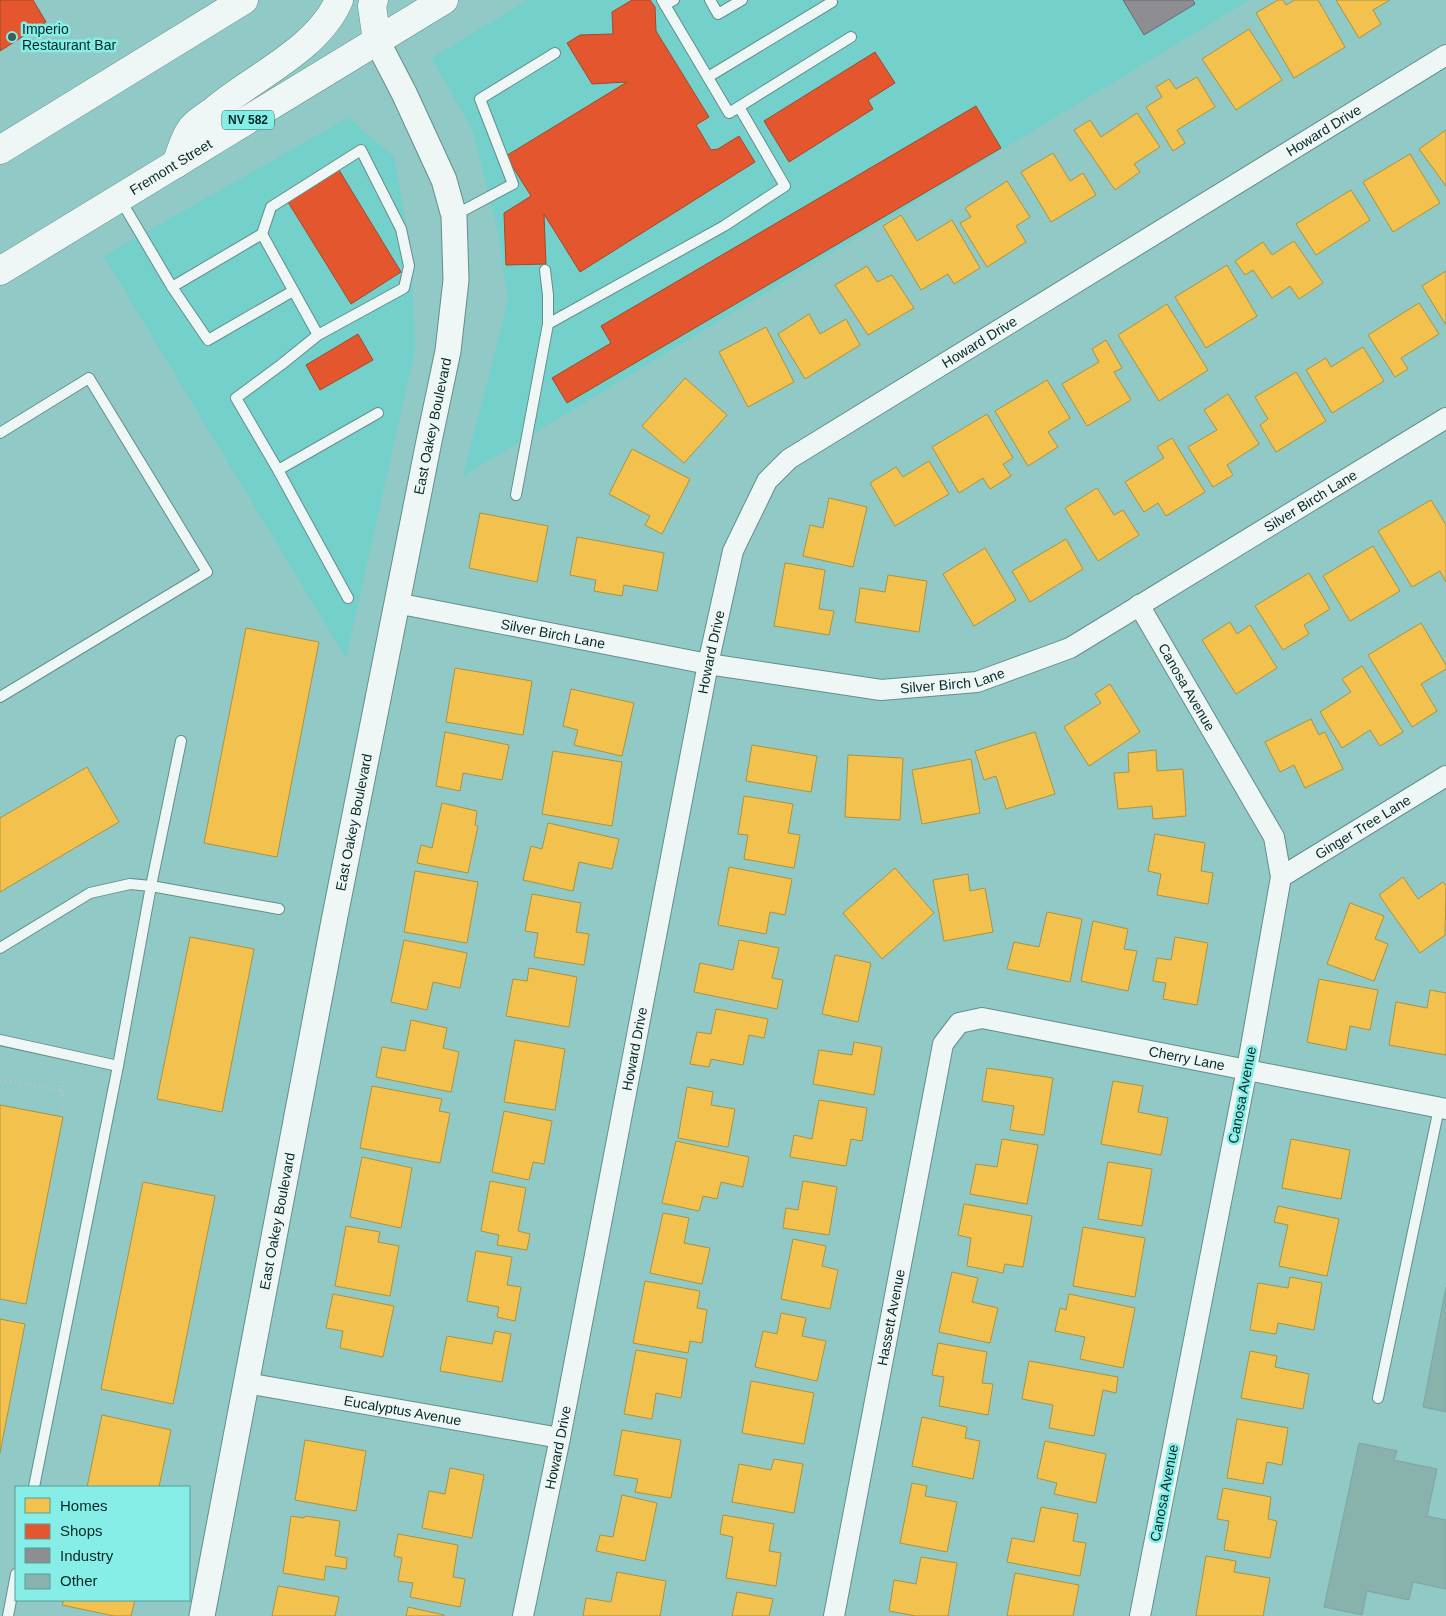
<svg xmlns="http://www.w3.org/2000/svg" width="1446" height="1616" font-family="Helvetica,sans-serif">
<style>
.built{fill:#74d0ca}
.homes{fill:#f2c14e;stroke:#ab9342}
.shops{fill:#e4572e;stroke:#a1492c}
.industry{fill:#8d8d92;stroke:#646f72}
.building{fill:#88b2ab;stroke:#7ca7a0}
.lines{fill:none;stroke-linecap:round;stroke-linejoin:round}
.service-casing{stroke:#648e8b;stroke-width:12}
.minor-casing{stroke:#648e8b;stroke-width:22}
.tertiary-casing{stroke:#648e8b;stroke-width:27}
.primary-casing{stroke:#648e8b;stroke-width:29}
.path{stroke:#b5c6c5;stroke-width:3;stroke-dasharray:1 4;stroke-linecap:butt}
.service{stroke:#eef7f6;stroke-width:10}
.minor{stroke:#eef7f6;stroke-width:20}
.tertiary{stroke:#eef7f6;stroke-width:25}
.primary{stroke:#eef7f6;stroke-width:28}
.poi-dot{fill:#36615e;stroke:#86eee7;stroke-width:2}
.labels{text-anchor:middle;stroke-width:5;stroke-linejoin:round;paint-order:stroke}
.shield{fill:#86eee7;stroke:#2c6461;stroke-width:1}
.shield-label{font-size:12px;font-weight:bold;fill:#062927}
.poi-label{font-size:14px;fill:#062927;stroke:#86eee7;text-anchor:start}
.street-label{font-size:14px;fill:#062927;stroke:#86eee7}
</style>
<rect width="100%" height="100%" fill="#90c9c5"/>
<g class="built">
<path d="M528,0H1249L463,476L508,301L498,232L473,131L432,58Z"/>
<path d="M348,118L394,157L411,252L415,350L346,658L104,256Z"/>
</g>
<g class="homes">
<path d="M1278,0H1283L1286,5L1295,0H1318L1345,47L1294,78L1256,13Z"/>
<path d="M1336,0H1390L1373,10L1381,24L1359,38Z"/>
<path d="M1249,29L1282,80L1236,110L1202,59Z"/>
<path d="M1197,77L1215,107L1177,130L1185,143L1173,151L1146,107L1162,97L1156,87L1169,79L1176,89Z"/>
<path d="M1137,113L1160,147L1134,164L1140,172L1115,190L1074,130L1090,120L1101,137Z"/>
<path d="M1446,130V186L1419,149Z"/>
<path d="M1053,153L1070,181L1083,173L1096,195L1051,222L1021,172Z"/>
<path d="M1410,154L1440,203L1393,232L1363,182Z"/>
<path d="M1007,181L1030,217L1016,226L1026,242L987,267L960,223L971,217L965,208Z"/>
<path d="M1351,190L1370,220L1316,255L1296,224Z"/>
<path d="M901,215L917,241L952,220L980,268L954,284L948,274L921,290L883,226Z"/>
<path d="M1294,241L1323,283L1299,299L1290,286L1272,298L1253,270L1245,275L1235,261L1263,242L1272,255Z"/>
<path d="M1227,265L1257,316L1206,348L1175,297Z"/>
<path d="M867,266L877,282L892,275L914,308L868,335L835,285Z"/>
<path d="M1446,271V325L1422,286Z"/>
<path d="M1419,303L1439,334L1401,358L1408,369L1395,377L1368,335Z"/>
<path d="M1167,304L1208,370L1159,401L1118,335Z"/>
<path d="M809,314L820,334L846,319L860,345L805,379L778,334Z"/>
<path d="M766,327L794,382L748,407L719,352Z"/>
<path d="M1106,340L1122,368L1114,372L1131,400L1087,426L1062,384L1099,362L1092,349Z"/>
<path d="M1363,347L1384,381L1332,413L1306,370L1326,358L1331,367Z"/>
<path d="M1296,372L1326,421L1276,452L1260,425L1268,419L1255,397Z"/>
<path d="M685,378L727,415L684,463L642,426Z"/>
<path d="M1047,380L1070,418L1048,432L1058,447L1028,466L995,411Z"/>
<path d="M1228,394L1259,444L1227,465L1233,475L1213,487L1188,447L1217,430L1204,410Z"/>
<path d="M987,414L1013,458L1003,464L1011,476L990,489L983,478L959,493L932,447Z"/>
<path d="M1172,438L1205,492L1166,516L1158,503L1144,512L1125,482L1164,458L1157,447Z"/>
<path d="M632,449L690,479L662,534L645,525L650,516L609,494Z"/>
<path d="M929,461L949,494L895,526L870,483L896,467L903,477Z"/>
<path d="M1097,488L1114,515L1123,510L1139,535L1098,561L1065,508Z"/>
<path d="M829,498L867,507L853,567L803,556L810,525L823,528Z"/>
<path d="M1431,500L1446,525V582L1440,571L1412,587L1378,531Z"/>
<path d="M480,513L548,526L537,582L469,568Z"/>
<path d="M577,537L664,553L657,591L624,585L622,596L594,591L596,580L570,575Z"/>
<path d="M1066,539L1083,569L1030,602L1012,571Z"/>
<path d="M1373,546L1400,591L1350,621L1323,576Z"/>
<path d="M985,548L1016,600L974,626L943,574Z"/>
<path d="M785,563L825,570L819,609L834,611L829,635L774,626Z"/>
<path d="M1309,573L1330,609L1304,625L1309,634L1283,650L1255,606Z"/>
<path d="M888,575L927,581L919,632L855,622L860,588L885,592Z"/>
<path d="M1230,622L1237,634L1250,625L1277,668L1236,694L1202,640Z"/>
<path d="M1421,623L1446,665V669L1421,684L1437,711L1412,727L1368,655Z"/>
<path d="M246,628L319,642L277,857L204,843Z"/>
<path d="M1362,666L1403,732L1380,746L1370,730L1342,748L1320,712L1351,692L1342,679Z"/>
<path d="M455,668L532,681L523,735L446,722Z"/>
<path d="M1110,684L1140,732L1089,766L1064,727L1101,703L1095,694Z"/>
<path d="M571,689L634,703L622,756L574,745L578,730L563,726Z"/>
<path d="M1311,719L1319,735L1325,732L1343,769L1305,788L1294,765L1280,772L1265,742Z"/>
<path d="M445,732L509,745L502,780L463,773L460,791L436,786Z"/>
<path d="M1035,732L1055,794L1006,809L996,776L984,780L975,751Z"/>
<path d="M752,745L817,756L811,792L746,781Z"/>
<path d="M1156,750L1157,771L1183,769L1186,816L1153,819L1152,806L1118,809L1114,773L1129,772L1128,753Z"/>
<path d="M553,751L622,762L612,826L542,814Z"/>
<path d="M848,755L903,758L900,820L845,817Z"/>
<path d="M971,759L980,813L922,824L912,770Z"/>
<path d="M87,767L119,822L0,892V818Z"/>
<path d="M744,796L793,804L788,833L800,835L794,868L744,859L748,835L738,834Z"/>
<path d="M442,803L477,811L475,825L478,826L468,873L417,863L421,845L432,848Z"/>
<path d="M548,823L619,839L612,869L579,862L573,891L523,880L531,846L542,849Z"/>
<path d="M1155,834L1205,843L1201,871L1213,873L1208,904L1157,895L1161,874L1148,871Z"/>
<path d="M729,867L792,879L785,915L770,912L766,934L718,925Z"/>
<path d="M895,868L934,913L882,959L843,913Z"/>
<path d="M415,871L478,882L467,943L404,932Z"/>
<path d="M968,874L970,891L985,888L993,932L944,941L933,880Z"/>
<path d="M1403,877L1418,899L1443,882L1446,886L1445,935L1420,953L1379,895Z"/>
<path d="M532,894L581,903L576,932L589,934L584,965L534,957L538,933L525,931Z"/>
<path d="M1350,903L1384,916L1375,939L1388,944L1374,981L1327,964Z"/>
<path d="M1047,912L1082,919L1070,982L1007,969L1014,942L1039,947Z"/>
<path d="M1093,921L1128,929L1124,949L1137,951L1128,991L1081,981Z"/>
<path d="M190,937L254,949L222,1112L157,1099Z"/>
<path d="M1175,937L1208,943L1197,1005L1163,999L1166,983L1153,981L1157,958L1171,960Z"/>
<path d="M404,940L467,953L460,988L433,982L427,1010L391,1002Z"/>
<path d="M739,940L779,948L772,978L783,980L777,1009L694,992L700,963L733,970Z"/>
<path d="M835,955L871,963L858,1022L822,1014Z"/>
<path d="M529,968L577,977L569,1027L506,1016L513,979L527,981Z"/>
<path d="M1319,979L1378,990L1370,1030L1350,1026L1346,1050L1307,1042Z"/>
<path d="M1430,990L1446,993V1055L1389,1045L1396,1002L1427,1008Z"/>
<path d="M716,1009L768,1019L764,1038L749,1035L743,1065L711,1059L709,1067L690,1064L697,1032L711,1034Z"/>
<path d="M411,1020L447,1028L443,1048L459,1052L451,1092L376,1077L382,1047L405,1051Z"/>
<path d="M515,1040L565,1049L555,1110L504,1102Z"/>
<path d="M854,1042L882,1047L874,1095L813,1084L819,1050L852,1055Z"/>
<path d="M987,1068L1053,1078L1044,1135L1010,1130L1014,1106L982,1101Z"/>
<path d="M1113,1081L1143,1086L1138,1112L1168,1118L1161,1155L1101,1144Z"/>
<path d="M372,1086L442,1099L439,1111L450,1113L440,1163L360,1148Z"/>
<path d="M687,1087L713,1092L711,1105L735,1109L728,1147L678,1138Z"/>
<path d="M819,1100L867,1108L862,1141L851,1139L846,1166L790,1157L794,1135L812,1139Z"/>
<path d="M0,1105L63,1117L26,1304L0,1299Z"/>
<path d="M504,1111L552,1121L544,1164L533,1162L529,1180L492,1172Z"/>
<path d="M1002,1139L1038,1145L1027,1204L970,1194L976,1164L997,1167Z"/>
<path d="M1291,1139L1350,1150L1341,1199L1282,1188Z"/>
<path d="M676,1141L749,1157L743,1187L721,1182L717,1199L703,1196L699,1211L662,1203Z"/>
<path d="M362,1157L412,1168L401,1228L350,1217Z"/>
<path d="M1108,1162L1152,1169L1142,1226L1098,1219Z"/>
<path d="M490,1181L526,1188L518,1231L530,1234L527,1250L497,1245L499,1235L481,1231Z"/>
<path d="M803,1181L837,1187L829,1235L783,1228L786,1208L798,1210Z"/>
<path d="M143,1182L215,1196L173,1404L101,1389Z"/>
<path d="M964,1204L1032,1216L1023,1267L1005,1264L1003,1273L967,1266L971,1238L958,1235Z"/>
<path d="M1278,1206L1339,1219L1327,1276L1279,1266L1288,1225L1274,1222Z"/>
<path d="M663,1213L689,1218L684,1243L710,1248L702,1284L650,1273Z"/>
<path d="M346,1226L380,1232L378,1242L399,1246L390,1296L335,1286Z"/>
<path d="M1083,1227L1145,1238L1135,1297L1073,1286Z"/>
<path d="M793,1239L826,1246L822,1266L838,1270L830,1309L781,1299Z"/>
<path d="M476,1251L512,1257L507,1285L521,1287L515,1321L497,1317L499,1307L467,1301Z"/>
<path d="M952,1272L978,1278L972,1302L998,1308L990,1343L939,1332Z"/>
<path d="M1290,1277L1322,1283L1314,1330L1278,1323L1276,1334L1250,1330L1258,1283L1288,1288Z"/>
<path d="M645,1281L700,1291L697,1308L707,1310L702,1343L690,1341L688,1353L633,1343Z"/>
<path d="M333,1294L394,1306L383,1357L340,1348L343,1331L326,1328Z"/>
<path d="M1069,1294L1135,1308L1123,1368L1080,1359L1085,1337L1055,1331L1060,1308L1066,1310Z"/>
<path d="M781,1313L806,1318L802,1336L826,1341L817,1381L755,1367L763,1331L777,1334Z"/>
<path d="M0,1319L25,1324L0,1453Z"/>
<path d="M495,1331L511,1334L502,1382L440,1371L447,1336L492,1344Z"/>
<path d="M938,1343L987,1352L982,1383L993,1384L988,1415L939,1406L944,1377L932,1375Z"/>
<path d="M636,1350L687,1359L681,1398L656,1393L652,1419L624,1414Z"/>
<path d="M1250,1351L1277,1356L1275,1367L1309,1374L1303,1409L1241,1398Z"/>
<path d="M1029,1361L1118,1377L1116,1393L1103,1390L1094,1436L1049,1428L1053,1405L1022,1399Z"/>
<path d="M751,1381L814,1393L804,1444L742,1433Z"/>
<path d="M102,1415L171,1430L159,1487H87Z"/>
<path d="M922,1417L967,1427L965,1438L980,1441L973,1479L912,1466Z"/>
<path d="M1237,1419L1288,1428L1282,1465L1267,1462L1263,1484L1227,1478Z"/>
<path d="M622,1430L681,1440L671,1498L635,1492L638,1479L614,1475Z"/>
<path d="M305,1440L366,1451L356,1511L295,1500Z"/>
<path d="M1045,1441L1106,1454L1096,1503L1054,1494L1057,1483L1037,1478Z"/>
<path d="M774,1459L803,1464L794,1513L732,1502L739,1464L771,1470Z"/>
<path d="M450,1468L484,1475L472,1538L422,1528L429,1491L445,1494Z"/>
<path d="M912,1483L927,1486L925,1496L957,1502L947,1552L900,1543Z"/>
<path d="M1223,1488L1271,1497L1268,1519L1277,1521L1270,1558L1224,1550L1229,1521L1217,1519Z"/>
<path d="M622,1495L657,1503L645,1561L596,1551L600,1535L613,1537Z"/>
<path d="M1041,1507L1078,1514L1073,1541L1086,1543L1080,1576L1007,1562L1012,1538L1034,1542Z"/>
<path d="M723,1515L774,1524L769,1551L781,1553L776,1586L726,1578L733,1537L720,1534Z"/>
<path d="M291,1516L304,1518L305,1516L340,1521L335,1556L347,1558L346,1569L326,1566L324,1580L283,1573Z"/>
<path d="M398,1534L458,1545L453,1577L465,1579L460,1607L410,1597L413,1583L398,1581L402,1558L394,1556Z"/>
<path d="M1206,1556L1236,1561L1234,1572L1270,1578L1263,1616H1196Z"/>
<path d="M921,1557L957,1563L948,1616H916L889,1611L894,1580L916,1584Z"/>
<path d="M617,1572L666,1581L660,1616H583L586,1598L611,1602Z"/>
<path d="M1015,1573L1079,1585L1073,1616H1007Z"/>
<path d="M278,1586L339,1597L335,1616H272Z"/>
<path d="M737,1592L773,1599L769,1616H732Z"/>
<path d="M64,1600H135L131,1616H114L62,1605Z"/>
<path d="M408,1607L444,1615V1616H406Z"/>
</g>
<g class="shops">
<path d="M0,0H33L46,22L0,51Z"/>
<path d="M632,0H650L655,7L656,31L709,117L696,125L711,150L718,149L739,136L755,162L580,272L544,214L546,264L506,265L504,213L531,196L506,156L627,82L592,84L567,43L580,35L613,34L612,12Z"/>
<path d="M875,52L895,83L868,100L873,109L789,162L764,121Z"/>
<path d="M976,106L1001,148L567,403L552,378L611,343L601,326Z"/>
<path d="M339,170L401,272L351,304L288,202Z"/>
<path d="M358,334L373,360L320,390L306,365Z"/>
</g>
<path class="industry" d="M1123,0H1193L1195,4L1144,35Z"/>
<g class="building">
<path d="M1446,1287V1412L1423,1407Z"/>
<path d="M1359,1443L1397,1451L1394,1460L1437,1469L1427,1516L1446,1520V1589L1413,1582L1409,1600L1367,1591L1362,1615L1324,1607Z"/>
</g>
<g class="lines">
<defs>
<g id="service">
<path d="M662,0L729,113L851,37"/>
<path d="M710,0L718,14L742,0"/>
<path d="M665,5L674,0"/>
<path d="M708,77L832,2"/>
<path d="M120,199L172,287L208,340L293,291"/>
<path d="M455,215L513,184L480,99L555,53"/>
<path d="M172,287L262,234"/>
<path d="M548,324L724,226L785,186L739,107"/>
<path d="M318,335L262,234L271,207L361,150L401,229L409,266L404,288L318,335L282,364L236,398L278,470L348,598"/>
<path d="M0,433L89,378L207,572L0,697"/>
<path d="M278,470L378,413"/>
<path d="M516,495L548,324V295L545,270"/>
<path d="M0,948L90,893L130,884L151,886L279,909"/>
<path d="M0,1040L118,1066"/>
<path d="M1378,1398L1439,1108"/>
<path d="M34,1487L118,1066L151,886L181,741"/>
<path d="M8,1616L16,1574"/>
</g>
<g id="minor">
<path id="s1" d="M396,603L708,664L881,690L977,682L1070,648L1446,418"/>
<path id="s2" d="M1139,605L1274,837L1281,877L1247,1069L1140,1616"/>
<path id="s3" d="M1281,877L1446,776"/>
<path id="s4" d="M246,1383L560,1438"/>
<path id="s5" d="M523,1616L560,1438L708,664L733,551L767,481L789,459L1446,55"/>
<path id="s6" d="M834,1616L943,1044L959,1023L982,1018L1446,1109"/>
</g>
<g id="tertiary">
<path id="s7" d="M202,1616L334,921L429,441L448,351L456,280L454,216L444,180L404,93L377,41"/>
</g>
<g id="primary">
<path d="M374,0L372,6L377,41"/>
<path d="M0,150L244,0"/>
<path d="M176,164C180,154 183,141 189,132C193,124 205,117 212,112C251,78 318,50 339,0"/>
<path id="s8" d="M0,271L444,0"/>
</g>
</defs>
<use href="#service" class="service-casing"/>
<use href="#minor" class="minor-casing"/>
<use href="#tertiary" class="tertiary-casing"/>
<use href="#primary" class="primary-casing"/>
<g class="path">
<path d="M0,1080L61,1090L64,1073"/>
<path d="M61,1090L64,1101L61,1113"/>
</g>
<use href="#service" class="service"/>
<use href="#minor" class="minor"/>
<use href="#tertiary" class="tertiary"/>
<use href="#primary" class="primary"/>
</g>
<circle class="poi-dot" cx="12" cy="37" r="5"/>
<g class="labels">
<rect class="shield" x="222" y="110.5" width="52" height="19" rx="4"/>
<g class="shield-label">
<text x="248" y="124">NV 582</text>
</g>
<g class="poi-label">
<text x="22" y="34">Imperio<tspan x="22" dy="16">Restaurant Bar</tspan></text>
</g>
<g class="street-label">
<text dy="5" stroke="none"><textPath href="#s5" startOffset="1822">Howard Drive</textPath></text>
<text dy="5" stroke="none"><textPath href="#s8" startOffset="200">Fremont Street</textPath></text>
<text dy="5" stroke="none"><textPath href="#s5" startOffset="1418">Howard Drive</textPath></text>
<text dy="5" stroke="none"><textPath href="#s7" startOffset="1212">East Oakey Boulevard</textPath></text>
<text dy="5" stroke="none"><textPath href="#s1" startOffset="970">Silver Birch Lane</textPath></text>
<text dy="5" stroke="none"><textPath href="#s1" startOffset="160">Silver Birch Lane</textPath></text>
<text dy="5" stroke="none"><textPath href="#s5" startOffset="982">Howard Drive</textPath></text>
<text dy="5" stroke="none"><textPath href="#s1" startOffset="565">Silver Birch Lane</textPath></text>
<text dy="5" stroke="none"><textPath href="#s2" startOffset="95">Canosa Avenue</textPath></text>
<text dy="5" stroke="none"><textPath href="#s7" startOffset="808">East Oakey Boulevard</textPath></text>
<text dy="5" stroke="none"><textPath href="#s3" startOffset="96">Ginger Tree Lane</textPath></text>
<text dy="5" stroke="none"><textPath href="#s5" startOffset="578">Howard Drive</textPath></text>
<text dy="5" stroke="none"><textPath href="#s6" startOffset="841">Cherry Lane</textPath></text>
<text transform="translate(1242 1095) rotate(-79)" y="5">Canosa Avenue</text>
<text dy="5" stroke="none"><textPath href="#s7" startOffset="402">East Oakey Boulevard</textPath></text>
<text dy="5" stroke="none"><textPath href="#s6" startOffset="304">Hassett Avenue</textPath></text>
<text dy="5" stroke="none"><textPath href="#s4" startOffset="159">Eucalyptus Avenue</textPath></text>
<text dy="5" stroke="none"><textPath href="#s5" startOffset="172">Howard Drive</textPath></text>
<text transform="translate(1164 1493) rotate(-79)" y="5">Canosa Avenue</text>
</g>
</g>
<rect x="15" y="1486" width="175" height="115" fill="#86eee7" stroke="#539f9a"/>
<rect x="25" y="1498" width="25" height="15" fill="#f2c14e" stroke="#539f9a"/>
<text x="60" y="1511" font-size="15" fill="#062927">Homes</text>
<rect x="25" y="1524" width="25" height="15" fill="#e4572e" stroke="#539f9a"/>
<text x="60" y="1536" font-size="15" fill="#062927">Shops</text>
<rect x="25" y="1548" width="25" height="15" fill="#8d8d92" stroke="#539f9a"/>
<text x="60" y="1561" font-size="15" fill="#062927">Industry</text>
<rect x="25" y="1574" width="25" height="15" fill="#88b2ab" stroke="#539f9a"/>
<text x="60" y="1586" font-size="15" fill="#062927">Other</text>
</svg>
